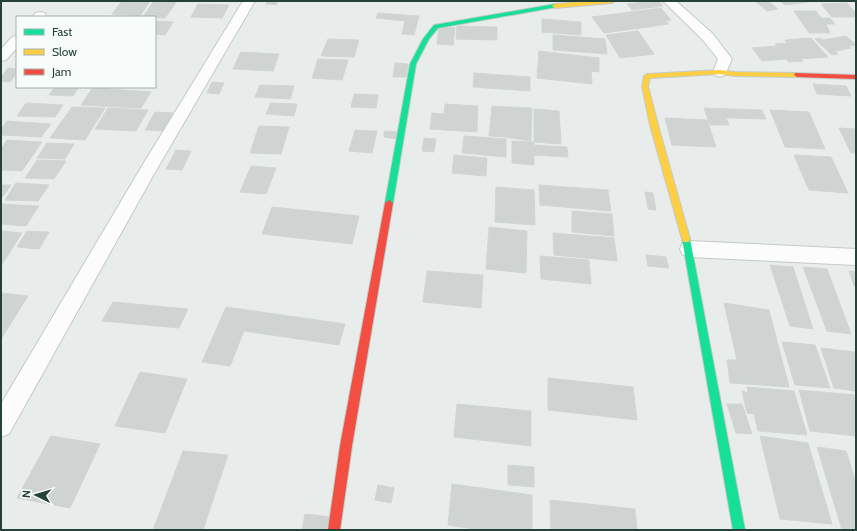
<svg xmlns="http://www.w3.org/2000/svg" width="857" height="531" font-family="Cabin,sans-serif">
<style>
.building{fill:#cfd4d2;stroke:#d1d6d4}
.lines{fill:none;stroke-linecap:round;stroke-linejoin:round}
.street-casing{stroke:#c5cac8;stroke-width:2}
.fast-casing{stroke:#c3cbc8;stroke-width:2}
.slow-casing{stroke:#c3cbc8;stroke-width:2}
.jam-casing{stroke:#c3cbc8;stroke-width:2}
.street{fill:#fcfcfc;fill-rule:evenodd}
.fast{fill:#16e098;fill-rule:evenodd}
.slow{fill:#ffcf43;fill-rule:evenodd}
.jam{fill:#f24e42;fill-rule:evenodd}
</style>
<rect width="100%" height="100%" fill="#e8edeb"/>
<g class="building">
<path d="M122,1H150L140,16L112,14Z"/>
<path d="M154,1H177L165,18L143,17Z"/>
<path d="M267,1H278L276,5L266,4Z"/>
<path d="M652,1H659L663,6L632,10L627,4Z"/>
<path d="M755,1H768L778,9L767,11Z"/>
<path d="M780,1H807L809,2L785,5Z"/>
<path d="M847,3L854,11H856V17H832L821,4Z"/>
<path d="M198,4L229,5L222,18L191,17Z"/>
<path d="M661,8L671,20L665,21L669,24L604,33L592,17Z"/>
<path d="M794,11H816L821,18H830L835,24H826L830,33H809Z"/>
<path d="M378,13L419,16L414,35L402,34L405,21L376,18Z"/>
<path d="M542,19L581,22V35L542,32Z"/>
<path d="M155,21L173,22L165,35L155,34Z"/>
<path d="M457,26L497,27V40L456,39Z"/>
<path d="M439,27L455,28L453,45L437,44Z"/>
<path d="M638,31L654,54L620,58L606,35Z"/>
<path d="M553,35L605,39L607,54L553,50Z"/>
<path d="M846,36L856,45L849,46L851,48L835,51L838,54L832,55L815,39L821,38L823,40Z"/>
<path d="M811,38L828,57L801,59L803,61L789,62L786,59L762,61L752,48L777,46L775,44L787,43L785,40Z"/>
<path d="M328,39L359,40L354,57L321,56Z"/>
<path d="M539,51L599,58V72L591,71L592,84L537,78Z"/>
<path d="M241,52L279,54L273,71L233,69Z"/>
<path d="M318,59L348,60L342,80L312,78Z"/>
<path d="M395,63L408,64L406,77H393Z"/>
<path d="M8,68L17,69V73L10,82L1,81V77Z"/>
<path d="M474,73L530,77V91L473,87Z"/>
<path d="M212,82L224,83L219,94L207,93Z"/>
<path d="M813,84L846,86L851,96L817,94Z"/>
<path d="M260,85L294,86L290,99L255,97Z"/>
<path d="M55,87H79L73,96L49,95Z"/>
<path d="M93,87H110L109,89L151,92L141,108L81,105Z"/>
<path d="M354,94L378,95L376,108L351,107Z"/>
<path d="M26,103L63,105L55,117L17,116Z"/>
<path d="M271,103L297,104L294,116L266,114Z"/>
<path d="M445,104L478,106L477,132L430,129L432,113L444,114Z"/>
<path d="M492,106L532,108L531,141L505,137L489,136Z"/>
<path d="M72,107L105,108L85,140L50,138Z"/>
<path d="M108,108L148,110L136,131L95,129Z"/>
<path d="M704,108L762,110L766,119L726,118L729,125H710Z"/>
<path d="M534,109L559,111L561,144L534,142Z"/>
<path d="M770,110L809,112L825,149L785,147Z"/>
<path d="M155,112L173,113L163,131L145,130Z"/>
<path d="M665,118L707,120L716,147L672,145Z"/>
<path d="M7,121L51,124L41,137L1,135V129Z"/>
<path d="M259,126L289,127L281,154L250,153Z"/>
<path d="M839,128L856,129V153H851Z"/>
<path d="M355,130L377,131L372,153L349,151Z"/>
<path d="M384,131L398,132L397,139L384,137Z"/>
<path d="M464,136L506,139V157L462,153Z"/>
<path d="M424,138L436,139L434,152L422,151Z"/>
<path d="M7,140L42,142L22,171L1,170V149Z"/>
<path d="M512,141L534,142V145L567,147L568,157L534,155V165L512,163Z"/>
<path d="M47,143L74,144L65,159L37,158Z"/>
<path d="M176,150L191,151L182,170L166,169Z"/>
<path d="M454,155L487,158L486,176L452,173Z"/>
<path d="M794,155L831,157L848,193L809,190Z"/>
<path d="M37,160L66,161L54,179L25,178Z"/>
<path d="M251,166L276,168L266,194L240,192Z"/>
<path d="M16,183L49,185L38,201L5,200Z"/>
<path d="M1,185H11L1,199Z"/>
<path d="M539,185L608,190L611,211L540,205Z"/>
<path d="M496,187L534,190L535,225L495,222Z"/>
<path d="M645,192L653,193L656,210L648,209Z"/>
<path d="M1,204L39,206L26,226L1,224Z"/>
<path d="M272,207L359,216L352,244L262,234Z"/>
<path d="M572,211L612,214L614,236L572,232Z"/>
<path d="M489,227L527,231L526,273L486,269Z"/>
<path d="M1,231L22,233L1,266Z"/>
<path d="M27,231L49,232L39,249L17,247Z"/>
<path d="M553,233L614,238L617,261L554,255Z"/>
<path d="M646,255L666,257L669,268L648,266Z"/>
<path d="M540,256L589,260L591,284L541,279Z"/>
<path d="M770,265L793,267L813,329L790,326Z"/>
<path d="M803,267L827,269L851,334L827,331Z"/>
<path d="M427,271L483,275L481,308L423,302Z"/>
<path d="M849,271L856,272V286H854Z"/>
<path d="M1,293L28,296L1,339Z"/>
<path d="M113,302L188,309L179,328L102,321Z"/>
<path d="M724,303L769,310L789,387L730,383L727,360H737Z"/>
<path d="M226,307L345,324L339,345L244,331L230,366L202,362Z"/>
<path d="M782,342L815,345L830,388L795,385Z"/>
<path d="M821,348L855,352L856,391L834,388Z"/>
<path d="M140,372L187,379L165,433L115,426Z"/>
<path d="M548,378L633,387L637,420L548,410Z"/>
<path d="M747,387L794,391L807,435L758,431L754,414L747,413L742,391L748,393Z"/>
<path d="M799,390L856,395V436L810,431Z"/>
<path d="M457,404L531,411V446L454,437Z"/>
<path d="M727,404H742L752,434L736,433Z"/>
<path d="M51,436L100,444L70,508L17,498Z"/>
<path d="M760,436L808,443L832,524L780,519Z"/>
<path d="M817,447L846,451L856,482V530H842Z"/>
<path d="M183,451L228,455L203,530H153Z"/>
<path d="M508,465L534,467V487L508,485Z"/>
<path d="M452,484L532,495V530H481L448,525Z"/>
<path d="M378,485L394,488L391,503L375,500Z"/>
<path d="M550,500L635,509L637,530H551Z"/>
<path d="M305,514L332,517L329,530H302Z"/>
</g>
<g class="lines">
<defs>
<g id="street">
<path d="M243,1H255L154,174L9,434L1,437V404L142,166Z"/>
<path d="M663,1H676L712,33L732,59L725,75L720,77L715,75L713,72L718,59L702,39Z"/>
<path d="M40,12L45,13L46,17H33L35,13Z"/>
<path d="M17,36V48L6,60L1,61V49L12,37Z"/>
<path d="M689,241L856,249V265L689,257L682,254L680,249L682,244Z"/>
</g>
<g id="fast">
<path d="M555,4L558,6L557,7L438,28L429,39L416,64L393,203L389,206L386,205L385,203L410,64L423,39L434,25Z"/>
<path d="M686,235L689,236L690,239L745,530H733L682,239L683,236Z"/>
</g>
<g id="slow">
<path d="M592,1H615L612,3L555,8L552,6L555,4Z"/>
<path d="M720,70L735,72L797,73L800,75L797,77L735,76L720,74L650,78L648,86L658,125L690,239L689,242H683L682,239L650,125L642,86L644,76L647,74Z"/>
</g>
<g id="jam">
<path d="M795,73L856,75V79L797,77L794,75Z"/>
<path d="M389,200L393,203L352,446L340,530H328L340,446L385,203Z"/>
</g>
</defs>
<use href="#street" class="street-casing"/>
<use href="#fast" class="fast-casing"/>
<use href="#slow" class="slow-casing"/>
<use href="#jam" class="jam-casing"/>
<use href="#street" class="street"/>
<use href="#fast" class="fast"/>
<use href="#slow" class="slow"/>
<use href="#jam" class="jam"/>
</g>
<rect width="857" height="531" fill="none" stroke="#24423a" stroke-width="4"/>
<rect x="16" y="16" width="140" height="72" fill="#f7fbf9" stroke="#a3b1ad"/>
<rect x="24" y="29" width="20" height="6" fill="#16e098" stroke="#a3b1ad"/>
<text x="52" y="36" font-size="12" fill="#24423a">Fast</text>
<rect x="24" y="49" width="20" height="6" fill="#ffcf43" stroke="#a3b1ad"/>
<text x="52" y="56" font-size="12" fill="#24423a">Slow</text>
<rect x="24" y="69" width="20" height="6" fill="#f24e42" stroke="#a3b1ad"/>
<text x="52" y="76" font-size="12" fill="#24423a">Jam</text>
<g transform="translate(36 495) rotate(275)" stroke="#f7fbf9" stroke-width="3" paint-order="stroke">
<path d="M0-3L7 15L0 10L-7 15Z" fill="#24423a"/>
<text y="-6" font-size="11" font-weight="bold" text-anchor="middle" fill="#24423a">N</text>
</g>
</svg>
